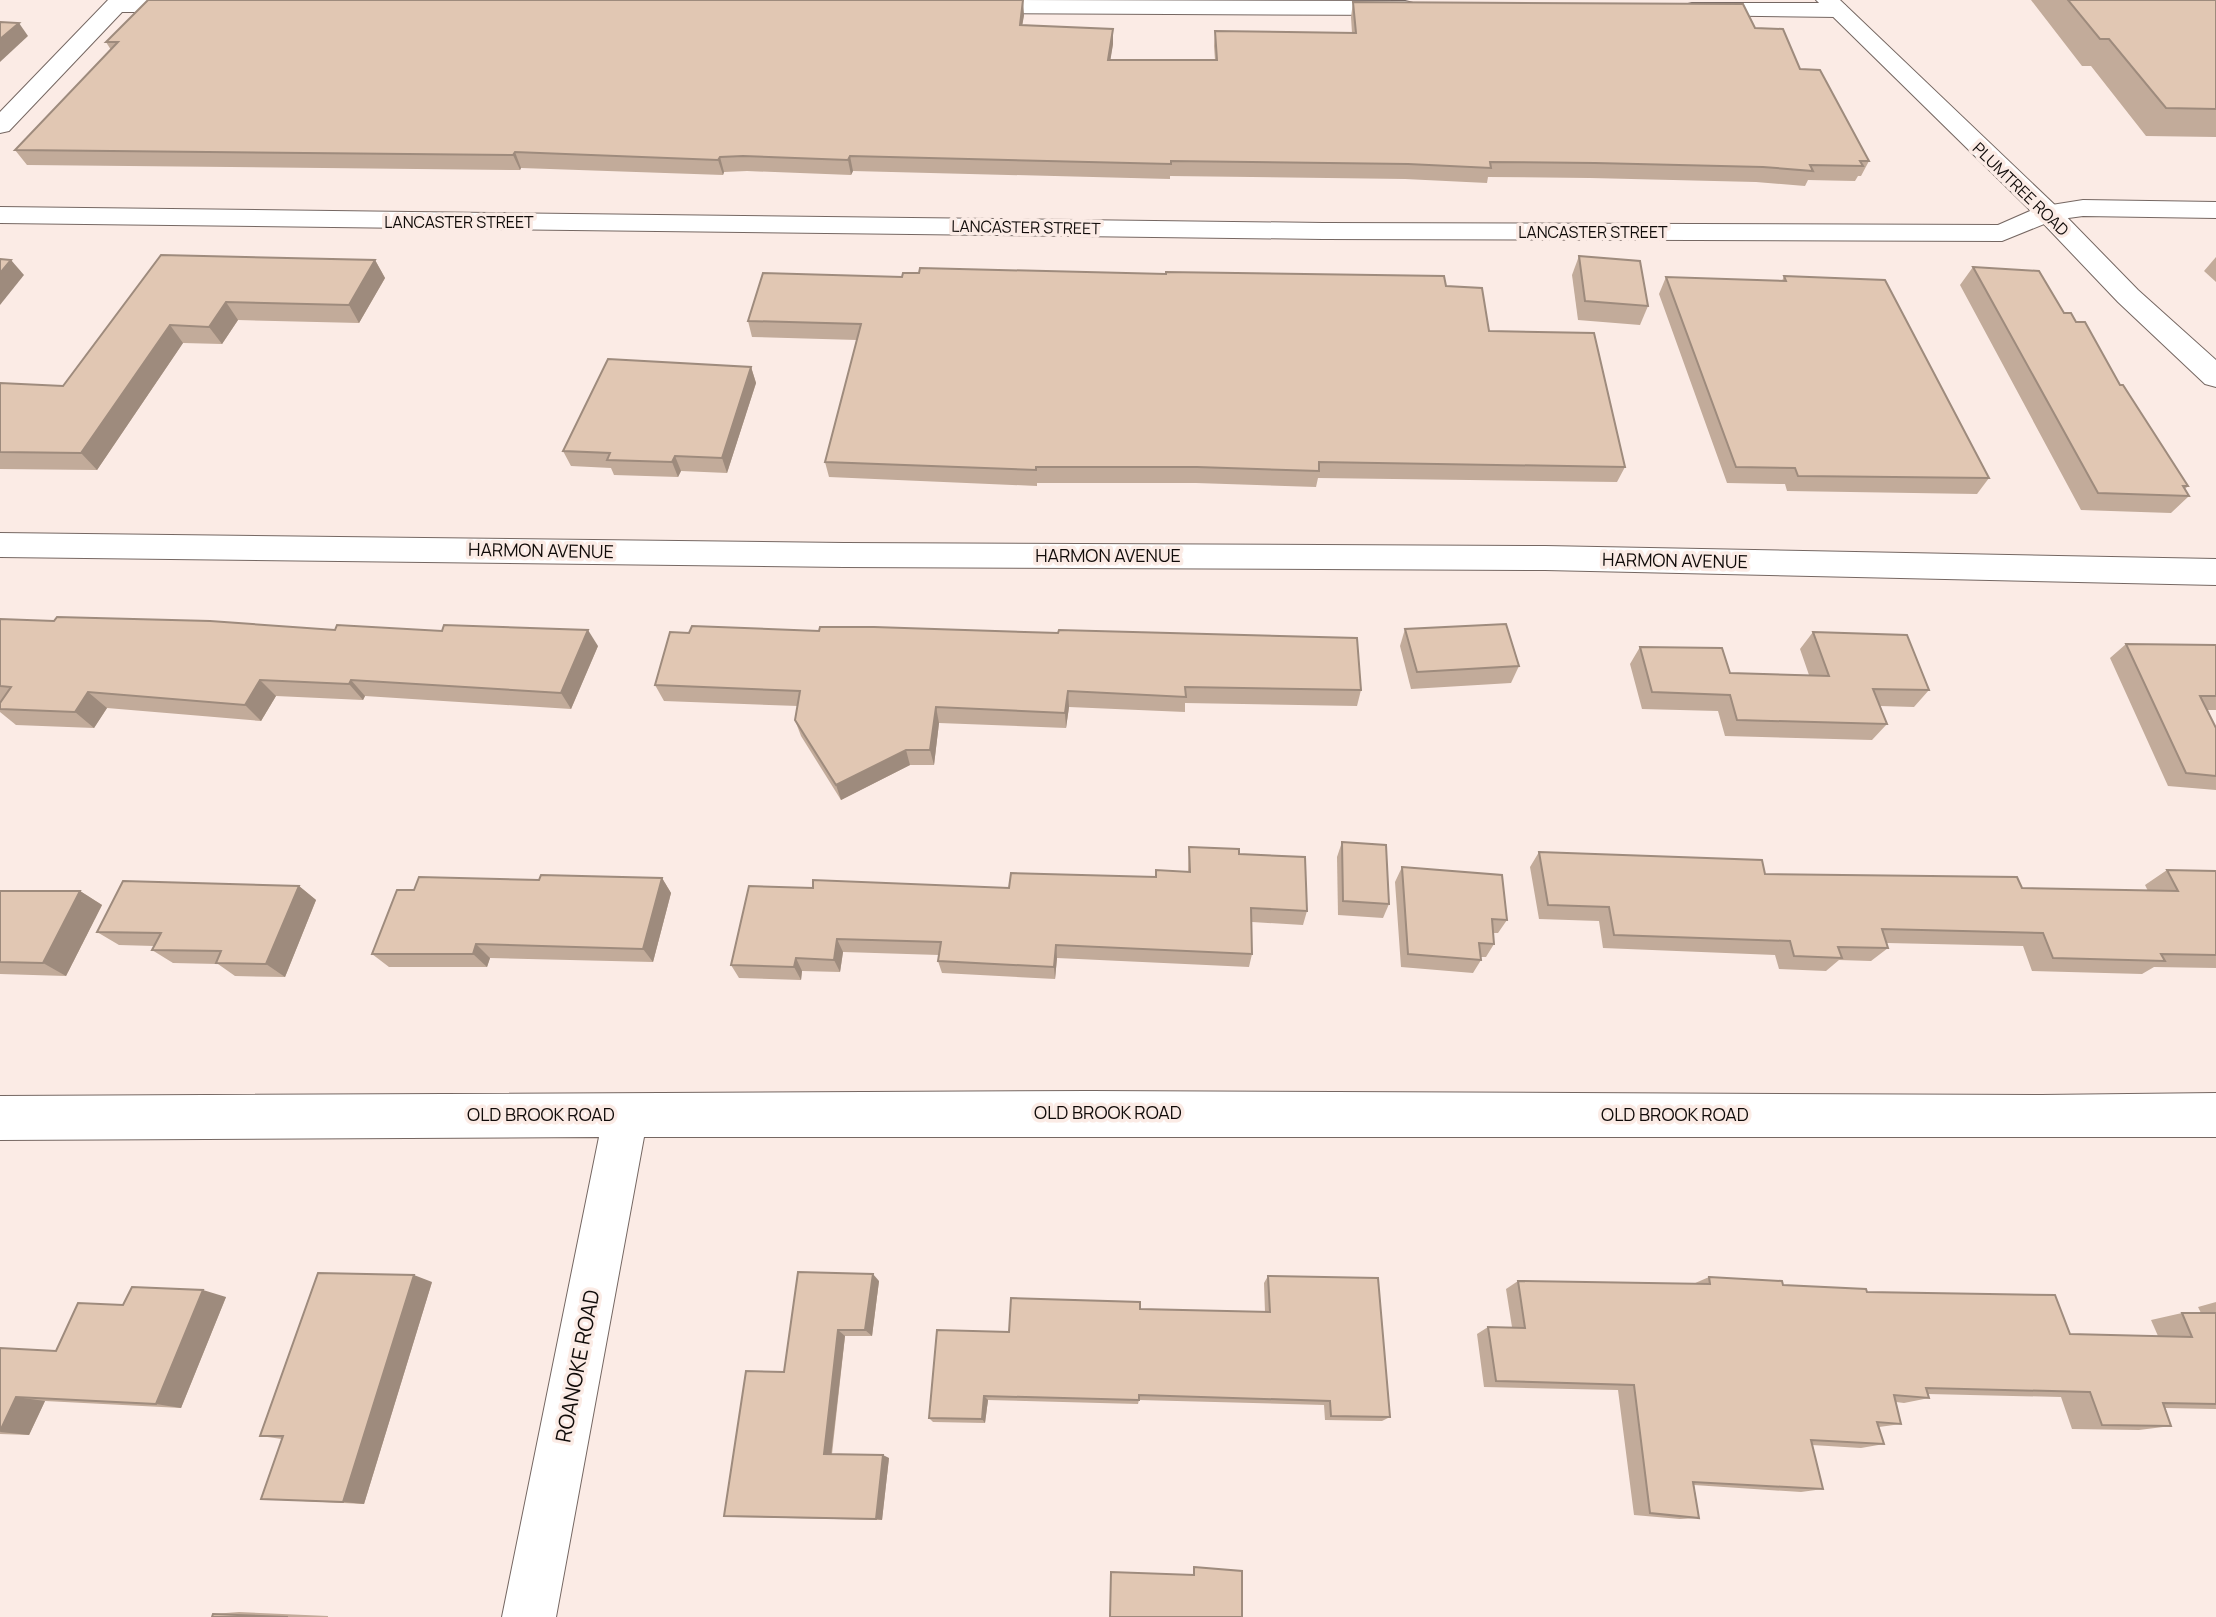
<svg xmlns="http://www.w3.org/2000/svg" width="2216" height="1617" font-family="Manrope,sans-serif">
<style>
.lines{fill:none;stroke-linecap:round;stroke-linejoin:round}
.street-casing{stroke:#756762;stroke-width:2}
.secondary-casing{stroke:#756762;stroke-width:2}
.street{fill:#fff;fill-rule:evenodd}
.secondary{fill:#fff;fill-rule:evenodd}
.wall{fill:#c2ab9a}
.shaded-wall{fill:#9e8b7d}
.building{fill:#e1c7b3;stroke:#9e8b7d;stroke-width:2}
.labels{text-anchor:middle;stroke-width:7;stroke-linejoin:round;paint-order:stroke}
.far-street-label{font-size:16px;fill:#100b09;stroke:#fbebe5}
.street-label{font-size:18px;fill:#100b09;stroke:#fbebe5}
.near-street-label{font-size:21px;fill:#100b09;stroke:#fbebe5}
</style>
<rect width="100%" height="100%" fill="#fbebe5"/>
<g class="lines">
<defs>
<g id="street">
<path d="M108,0H201L205,5L202,10L194,12H122L9,131L0,133V112Z"/>
<path d="M968,0L1405,1L1413,3L1416,8L1413,13L1405,15L971,13L963,11L960,6Z"/>
<path d="M1692,3H1837L1845,5L1848,10L1845,15L1837,17L1684,15L1681,10L1684,5Z"/>
<path d="M2083,200L2216,202V218L2083,216L2054,220L2002,241L1323,239L0,223V207L1323,223L1998,225L2039,207Z"/>
<path d="M0,533L844,543L1545,546L2216,559V585L1545,570L844,567L0,557Z"/>
<path d="M1089,1091L2041,1095L2216,1093V1137H644L556,1617H502L599,1137L0,1140V1096Z"/>
</g>
<path id="secondary" d="M1816,0H1840L2057,207L2138,290L2216,360V387L2205,384L2118,302L2039,219Z"/>
</defs>
<use href="#street" class="street-casing"/>
<use href="#secondary" class="secondary-casing"/>
<use href="#street" class="street"/>
<use href="#secondary" class="secondary"/>
</g>
<g class="wall">
<path d="M2031,0H2216V137L2146,136L2091,66H2082Z"/>
<path d="M1353,2L1755,28L1800,69L1869,161L1861,176H1858L1855,181L1808,180L1805,186L1756,182L1590,178L1488,177L1487,183L1405,179L1170,176V179L853,171L851,175L747,171L724,172L723,175L521,168L520,170L27,165L15,150L111,50L106,42L1024,15L1022,25L1113,44L1110,60H1215L1214,46L1215,31L1352,33L1351,17Z"/>
<path d="M161,255L375,260L385,278L359,323L238,320L222,344L183,343L97,470L0,469V383L63,386Z"/>
<path d="M1579,256L1648,306L1640,325L1578,320L1572,275Z"/>
<path d="M2216,257V282L2204,271Z"/>
<path d="M1973,267L2064,313L2076,322L2188,486L2185,489L2189,496L2171,513L2081,510L1960,285Z"/>
<path d="M1784,276L1989,478L1977,494L1787,491L1785,484L1727,483L1659,294L1666,277L1782,281Z"/>
<path d="M902,277L1446,286L1625,467L1617,482L1318,478L1316,487L1196,483H1037V486L829,477L825,462L857,340L752,337L748,321Z"/>
<path d="M751,367L756,383L727,473L681,471L678,477L614,475L611,468L571,466L563,451Z"/>
<path d="M0,619L335,630L598,646L571,709L365,696L363,700L276,696L261,721L107,708L94,728L16,725L0,712V703L1,701H0Z"/>
<path d="M1405,629L1519,666L1511,683L1411,689L1400,646Z"/>
<path d="M670,632L1361,690L1357,706L1185,703V712L1069,707L1066,728L939,723L934,765H910L841,800L801,736L795,720L798,706L664,701L655,685Z"/>
<path d="M1813,632L1929,690L1914,707L1880,706L1887,724L1872,740L1725,736L1718,711L1642,709L1630,664L1640,647L1730,673L1809,675L1800,649Z"/>
<path d="M2126,644L2216,645V710H2207L2216,728V790L2168,786L2110,658Z"/>
<path d="M1342,842L1389,904L1383,918L1338,915L1337,857Z"/>
<path d="M1189,847L1239,854L1307,911L1303,925L1252,922V954L1249,967L1057,958L1055,979L942,973L938,961L939,955L843,952L840,972L802,971L801,980L739,978L731,965L813,888H1009L1155,877L1188,872Z"/>
<path d="M1539,852L1765,874L2022,888L2148,891L2145,885L2167,870L2216,871V968L2154,967L2142,974L2032,971L2023,946L1887,943L1888,948L1871,961L1839,960L1826,971L1779,969L1775,955L1603,948L1599,921L1539,919L1530,867Z"/>
<path d="M1402,867L1507,920L1498,933H1493L1494,944L1486,957H1481V960L1473,973L1401,967L1395,882Z"/>
<path d="M662,878L671,893L653,962L490,958L487,967H389L372,954L414,890L539,880Z"/>
<path d="M299,886L316,900L285,977L235,976L218,964L173,963L152,950L154,946L119,945L97,932Z"/>
<path d="M0,891H80L102,905L66,976L0,974Z"/>
<path d="M1268,1276L1390,1417L1382,1421L1325,1420L1324,1405L1139,1400L1138,1404L988,1400L985,1423L933,1422L929,1418L1009,1332L1140,1309L1265,1312L1264,1283Z"/>
<path d="M1709,1277L1783,1285L1867,1292L2070,1334L2158,1336L2151,1320L2182,1313H2201L2198,1307L2216,1302V1409L2165,1408L2171,1426L2139,1430L2072,1429L2061,1397L1928,1394L1929,1398L1904,1403L1896,1402L1901,1424L1879,1427L1884,1444L1861,1448L1812,1445L1823,1489L1801,1492L1694,1485L1699,1518L1680,1519L1634,1515L1618,1390L1484,1387L1477,1334L1488,1327H1512L1506,1289L1518,1281L1693,1284Z"/>
<path d="M879,1281L872,1336H845L832,1454L889,1458L882,1520L734,1517L724,1516L784,1372Z"/>
<path d="M432,1282L364,1504L261,1499L282,1439L260,1436Z"/>
<path d="M226,1297L181,1408L45,1401L29,1435L0,1434V1348L56,1351L123,1305Z"/>
<path d="M239,1612L328,1616V1617H212L213,1614Z"/>
</g>
<g class="shaded-wall">
<path d="M1023,0L1024,15L1020,39V25Z"/>
<path d="M19,23L28,36L0,62V39Z"/>
<path d="M1113,29V44L1108,75V60Z"/>
<path d="M515,152L521,168L520,170L513,155Z"/>
<path d="M850,156L853,171L851,175L848,160Z"/>
<path d="M720,157L724,172L723,175L718,160Z"/>
<path d="M11,260L24,275L0,305V273Z"/>
<path d="M375,260L385,278L359,323L349,305Z"/>
<path d="M226,302L238,320L222,344L209,327Z"/>
<path d="M170,325L183,343L97,470L81,453Z"/>
<path d="M751,367L756,383L727,473L722,458Z"/>
<path d="M675,456L681,471L678,477L672,462Z"/>
<path d="M588,630L598,646L571,709L561,693Z"/>
<path d="M260,680L276,696L261,721L245,705Z"/>
<path d="M351,680L365,696L363,700L349,684Z"/>
<path d="M1068,691L1069,707L1066,728L1065,713Z"/>
<path d="M88,692L107,708L94,728L75,712Z"/>
<path d="M936,707L939,723L934,765L930,750Z"/>
<path d="M906,750L910,765L841,800L836,785Z"/>
<path d="M662,878L671,893L653,962L643,949Z"/>
<path d="M299,886L316,900L285,977L266,964Z"/>
<path d="M80,891L102,905L66,976L43,963Z"/>
<path d="M837,939L843,952L840,972L834,960Z"/>
<path d="M476,944L490,958L487,967L473,954Z"/>
<path d="M1056,945L1057,958L1055,979L1054,967Z"/>
<path d="M796,958L802,971L801,980L794,967Z"/>
<path d="M873,1274L879,1281L872,1336L865,1330Z"/>
<path d="M414,1275L432,1282L364,1504L343,1502Z"/>
<path d="M203,1290L226,1297L181,1408L156,1404Z"/>
<path d="M838,1330L845,1336L831,1456L824,1454Z"/>
<path d="M984,1396L988,1400L985,1423L982,1419Z"/>
<path d="M16,1397L45,1401L29,1435L0,1432Z"/>
<path d="M883,1455L889,1458L882,1520L876,1519Z"/>
</g>
<g class="building">
<path d="M148,0H1023L1020,25L1113,29L1108,60H1217L1215,31L1356,33L1353,2L1743,4L1755,28L1783,29L1800,69L1820,70L1869,161H1860L1863,166L1810,165L1813,171L1763,167L1595,163L1490,162L1491,168L1408,164L1171,161V164L850,156L848,160L743,156L720,157L718,160L515,152L513,155L15,150L118,42H106Z"/>
<path d="M2068,0H2216V109L2166,108L2109,39H2100Z"/>
<path d="M0,22L19,23L0,39Z"/>
<path d="M161,255L375,260L349,305L226,302L209,327L170,325L81,453L0,452V383L63,386Z"/>
<path d="M1579,256L1640,261L1648,306L1585,301Z"/>
<path d="M0,259L11,260L0,273Z"/>
<path d="M1973,267L2039,271L2064,313H2071L2076,322H2085L2120,385H2123L2188,486H2183L2189,496L2098,493Z"/>
<path d="M920,268L1166,274V272L1444,276L1446,286L1482,288L1489,331L1594,333L1625,467L1319,462V471L1197,467H1036V470L825,462L861,324L748,321L763,273L902,277L903,273H919Z"/>
<path d="M1784,276L1885,280L1989,478L1798,476L1795,468L1736,467L1666,277L1786,281Z"/>
<path d="M608,359L751,367L722,458L675,456L672,462L607,460L610,453L563,451Z"/>
<path d="M57,617L210,621L335,630L337,625L442,631L444,625L588,630L561,693L351,680L349,684L260,680L245,705L88,692L75,712L0,709V703L11,687L0,686V619L54,621Z"/>
<path d="M1506,624L1519,666L1417,672L1405,629Z"/>
<path d="M692,626L819,631L820,627H874L1058,633L1059,630L1357,638L1361,690L1185,687L1186,697L1068,691L1065,713L936,707L930,750H906L836,785L795,720L800,691L655,685L670,632L689,633Z"/>
<path d="M1813,632L1907,635L1929,690L1873,689L1887,724L1737,720L1730,695L1652,692L1640,647L1722,648L1730,673L1829,676Z"/>
<path d="M2126,644L2216,645V696H2200L2216,728V776L2186,773Z"/>
<path d="M1342,842L1386,845L1389,904L1343,901Z"/>
<path d="M1189,847L1239,849V854L1305,857L1307,911L1251,908L1252,954L1056,945L1054,967L938,961L941,942L837,939L834,960L796,958L794,967L731,965L749,886L813,888V880L1009,888L1011,873L1156,877V870L1190,872Z"/>
<path d="M1539,852L1762,860L1765,874L2017,877L2022,888L2178,891L2167,870L2216,871V955L2161,954L2165,961L2053,958L2043,933L1882,929L1888,948L1838,947L1842,958L1794,956L1790,941L1614,935L1609,907L1548,905Z"/>
<path d="M1402,867L1502,875L1507,920L1492,919L1494,944L1479,943L1481,960L1408,954Z"/>
<path d="M541,875L662,878L643,949L476,944L473,954H372L397,890H414L419,877L539,880Z"/>
<path d="M123,881L299,886L266,964L216,963L221,951L152,950L161,933L97,932Z"/>
<path d="M0,891H80L43,963L0,962Z"/>
<path d="M798,1272L873,1274L865,1330H838L824,1454L883,1455L876,1519L724,1516L746,1371L784,1372Z"/>
<path d="M318,1273L414,1275L343,1502L261,1499L283,1436H260Z"/>
<path d="M1268,1276L1378,1278L1390,1417L1331,1416L1330,1401L1139,1395V1400L984,1396L982,1419L929,1418L937,1330L1009,1332L1011,1298L1140,1302V1309L1270,1312Z"/>
<path d="M1709,1277L1782,1281L1783,1285L1866,1289L1867,1292L2055,1295L2070,1334L2192,1337L2182,1313H2216V1404L2163,1403L2171,1426L2102,1425L2090,1392L1926,1388L1929,1398L1894,1395L1901,1424L1877,1422L1884,1444L1811,1440L1823,1489L1693,1482L1699,1518L1650,1513L1634,1385L1496,1381L1488,1327L1525,1328L1518,1281L1710,1284Z"/>
<path d="M132,1287L203,1290L156,1404L16,1397L0,1431V1348L56,1351L78,1303L123,1305Z"/>
<path d="M1194,1567L1242,1571V1617H1110L1111,1572L1194,1575Z"/>
<path d="M213,1614L288,1617H212Z"/>
</g>
<g class="labels">
<g class="far-street-label">
<text transform="translate(2021 189) rotate(44)" y="6">PLUMTREE ROAD</text>
<text x="459" y="228">LANCASTER STREET</text>
<text transform="translate(1026 227) rotate(1)" y="6">LANCASTER STREET</text>
<text x="1593" y="238">LANCASTER STREET</text>
</g>
<g class="street-label">
<text transform="translate(541 551) rotate(1)" y="6">HARMON AVENUE</text>
<text x="1108" y="562">HARMON AVENUE</text>
<text transform="translate(1675 561) rotate(1)" y="6">HARMON AVENUE</text>
<text x="1108" y="1119">OLD BROOK ROAD</text>
<text x="541" y="1121">OLD BROOK ROAD</text>
<text x="1675" y="1121">OLD BROOK ROAD</text>
</g>
<g class="near-street-label">
<text transform="translate(578 1366) rotate(-79)" y="7">ROANOKE ROAD</text>
</g>
</g>
</svg>
